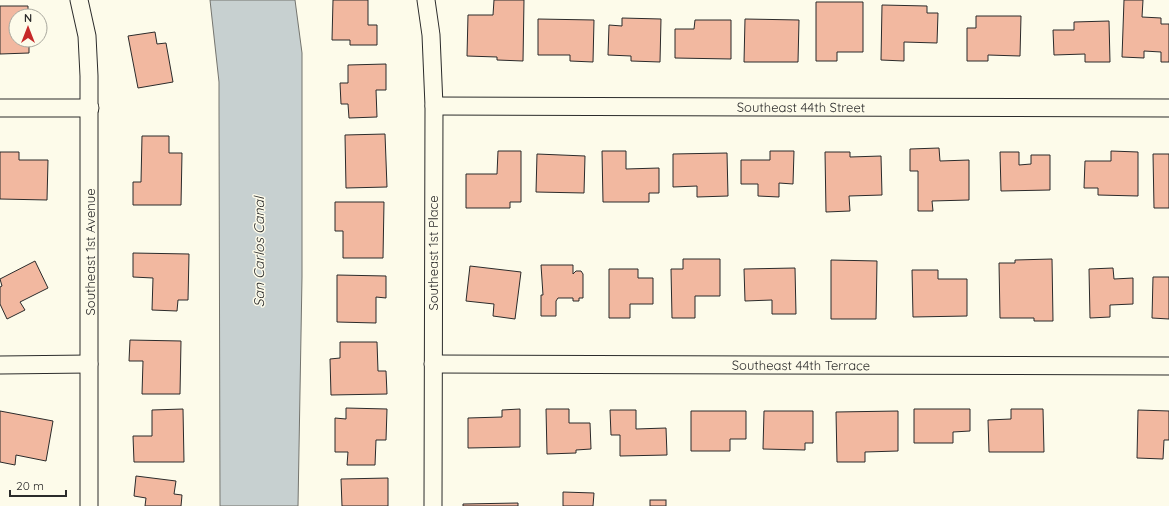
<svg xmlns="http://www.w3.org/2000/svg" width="1169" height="506" font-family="Quicksand,sans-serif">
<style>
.water{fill:#c7d0d0;stroke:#74746e}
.building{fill:#f2b8a0;stroke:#2b2b2b}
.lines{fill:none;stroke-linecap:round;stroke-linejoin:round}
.minor-casing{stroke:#2b2b2b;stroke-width:19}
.minor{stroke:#fdfbea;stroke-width:17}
.labels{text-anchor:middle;stroke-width:3;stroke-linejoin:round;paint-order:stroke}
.street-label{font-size:13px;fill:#2b2b2b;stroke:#fdfbea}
.water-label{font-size:14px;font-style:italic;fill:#2b2b2b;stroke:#fdfbea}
</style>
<rect width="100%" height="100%" fill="#fdfbea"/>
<path class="water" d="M210,0H295L302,53V277L298,506H220L219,105V82Z"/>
<g class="building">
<path d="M333,0H368V25H377V45H350V40H332Z"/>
<path d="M494,0H524L523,61L497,60V57L467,56L468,15H493Z"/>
<path d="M1124,0H1143L1142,17L1161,18V24H1169V62H1161V52L1144,51V58L1122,57Z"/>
<path d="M816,2H863V52H837V61H816Z"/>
<path d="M882,5L927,6V13H938L937,43L904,42V61L881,60Z"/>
<path d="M0,6H28V16H16V40H29V53L0,54Z"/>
<path d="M976,16H1021L1020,56L988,55V61H967V28H976Z"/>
<path d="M622,18L661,19L660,62L631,61V56L608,55L609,25L622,26Z"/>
<path d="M538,19L594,20L593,62L570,61V55H538Z"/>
<path d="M745,19L799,20L798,62H744Z"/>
<path d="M695,20H731V59L675,58V29H694Z"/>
<path d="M1109,21L1110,62H1085V54L1054,55L1053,30H1074V22Z"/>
<path d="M155,32L157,44L166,43L173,82L138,88L128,36Z"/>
<path d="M386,64V90H376L377,117L349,118L348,104H341L340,83H348V65Z"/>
<path d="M385,134L387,187L346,188L345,135Z"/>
<path d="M142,136H169V153H182L181,205H133V182H141Z"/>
<path d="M939,148L940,161L969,160V200L932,201L933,211H918V171H910V149Z"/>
<path d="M498,151H521V202H510V208H466V174H497Z"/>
<path d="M602,151H626V169L659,168V193H649V202H603Z"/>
<path d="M770,151H794L793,184L779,183V197L758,196V184H741V160H770Z"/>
<path d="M1111,151L1138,152V196L1098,195V188H1084L1085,161H1111Z"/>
<path d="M0,152H19V160H48L47,200L0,199Z"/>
<path d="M825,152H850V157L881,156L882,195L849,196L850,211L826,212Z"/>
<path d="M1000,152H1019V165L1031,164V155H1050V190L1001,191Z"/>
<path d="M727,153L728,196L697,197V186L673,187V154Z"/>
<path d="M537,154L585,156L584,193L536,192Z"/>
<path d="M1153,154H1169V208H1154Z"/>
<path d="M335,202H384L383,258H343V231H335Z"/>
<path d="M133,253L189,254L188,300H178L177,311L152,310L153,278L133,277Z"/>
<path d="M683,259H720V296H695V318H672L671,269H683Z"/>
<path d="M1052,259L1053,321H1034V318H1000L999,263H1015V260Z"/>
<path d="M831,260L877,261L876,319H831Z"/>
<path d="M35,261L48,288L20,302L25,310L7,319L0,304V287L2,286L0,279Z"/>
<path d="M541,265H573V274L576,271H581L583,274V298H579V301H573V298H558L556,301V316H541V295H543Z"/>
<path d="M470,266L521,272L515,319L493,316L494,304L466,301Z"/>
<path d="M795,268L796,314H772V300L745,301L744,269Z"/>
<path d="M1113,268L1114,279L1133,278V304L1110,305V317L1090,318L1089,269Z"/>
<path d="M609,269H638V278H653V304H630V318H609Z"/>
<path d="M912,270H938V279H967V316L913,317Z"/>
<path d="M337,275L386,276V298L376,297V323L337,322Z"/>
<path d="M1153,277H1169V319L1152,318Z"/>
<path d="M130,340L181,341L180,394H142L143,361H129Z"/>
<path d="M340,342H377L378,371H386L387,394L331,395L330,359L340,358Z"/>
<path d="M346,408L387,409L386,440H376L375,465H347L348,452H335V418L346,419Z"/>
<path d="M183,409L184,462H134L133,436H152V410Z"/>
<path d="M520,409V447L468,448V418L502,417V410Z"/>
<path d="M546,409H569V423H590L591,449L576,450V453L547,454Z"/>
<path d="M914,409H970V431L953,432V443H914Z"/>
<path d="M1011,409H1043L1044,452H989L988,420L1011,419Z"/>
<path d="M610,410H636V429L666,428L667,455L620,456V435H611Z"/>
<path d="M1138,410L1169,411V440H1164L1163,459L1137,458Z"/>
<path d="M0,411L53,421L46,461L16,455L15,465L0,462Z"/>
<path d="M691,411H746V439H730V451H691Z"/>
<path d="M764,411H813V443H805V450L763,449Z"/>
<path d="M898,411V451L865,452V462H837L836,412Z"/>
<path d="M136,476L176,481L174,494L182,495L181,506H145L146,498L134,496Z"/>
<path d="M388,478V506H342L341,479Z"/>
<path d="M563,492L594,493L593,506H563Z"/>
<rect x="650" y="500" width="16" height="6"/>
<path d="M518,503V506H463V504Z"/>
</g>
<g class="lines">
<defs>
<g id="minor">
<path d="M79,0L87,36L89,76V506"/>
<path d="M426,0L431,35L434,106L433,506"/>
<path id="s1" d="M434,106L1169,108"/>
<path d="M0,108H90"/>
<path id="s2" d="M433,364L1169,366"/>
<path d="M0,365L89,364"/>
</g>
</defs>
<use href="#minor" class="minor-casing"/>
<use href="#minor" class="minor"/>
</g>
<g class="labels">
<g class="street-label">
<text dy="5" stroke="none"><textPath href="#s1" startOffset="367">Southeast 44th Street</textPath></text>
<text transform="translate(90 252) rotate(-90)" y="5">Southeast 1st Avenue</text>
<text transform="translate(433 253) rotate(-90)" y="5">Southeast 1st Place</text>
<text dy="5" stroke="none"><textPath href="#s2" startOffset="368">Southeast 44th Terrace</textPath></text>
</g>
<g class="water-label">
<text transform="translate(259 252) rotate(-90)" y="5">San Carlos Canal</text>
</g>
</g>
<g transform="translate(28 28)"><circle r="19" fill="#fdfbea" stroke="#a9a89e"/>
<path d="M0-3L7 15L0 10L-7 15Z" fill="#c62828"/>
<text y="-6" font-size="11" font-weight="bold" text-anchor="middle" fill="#2b2b2b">N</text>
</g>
<path d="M10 490v6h56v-6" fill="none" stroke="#2b2b2b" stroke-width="2"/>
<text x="16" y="490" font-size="12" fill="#2b2b2b" stroke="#fdfbea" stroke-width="3" paint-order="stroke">20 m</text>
</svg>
